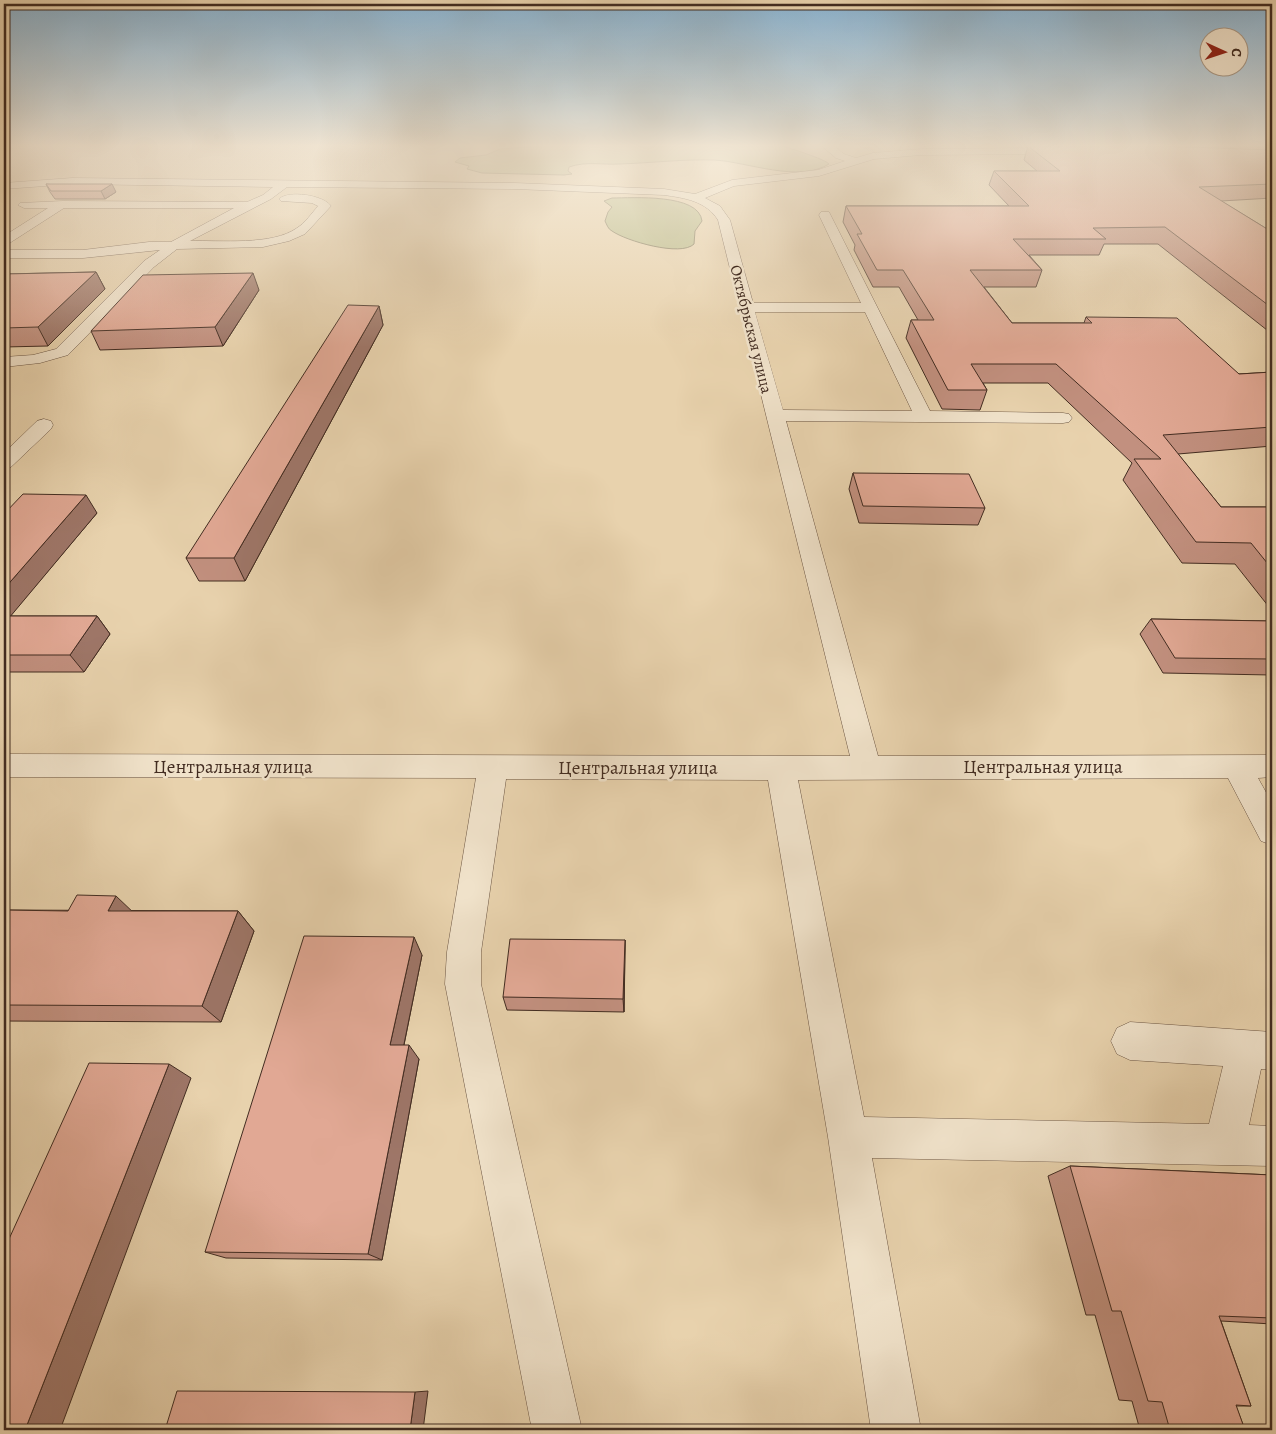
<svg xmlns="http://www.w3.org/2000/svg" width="1276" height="1434" font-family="Alegreya,serif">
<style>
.green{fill:#b9bb88;stroke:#7e7454}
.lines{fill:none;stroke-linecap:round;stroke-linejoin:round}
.minor-casing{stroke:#6c5644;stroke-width:1}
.minor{fill:#f0e2ca;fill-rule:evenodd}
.wall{fill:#c2907f;stroke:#422c21}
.shaded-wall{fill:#9e7668;stroke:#422c21}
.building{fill:#e1a894;stroke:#422c21}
.labels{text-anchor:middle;stroke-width:5;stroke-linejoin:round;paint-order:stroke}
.far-street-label{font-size:16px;fill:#422c21;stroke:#f0e2ca}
.street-label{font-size:19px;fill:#422c21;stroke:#f0e2ca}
</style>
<rect width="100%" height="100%" fill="#e8d2ad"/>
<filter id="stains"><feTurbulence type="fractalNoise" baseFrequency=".004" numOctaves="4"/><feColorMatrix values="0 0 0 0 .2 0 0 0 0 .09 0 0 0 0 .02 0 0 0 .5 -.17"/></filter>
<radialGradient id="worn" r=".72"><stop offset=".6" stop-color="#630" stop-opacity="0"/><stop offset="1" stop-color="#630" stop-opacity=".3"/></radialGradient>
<g class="green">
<path d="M541,146H782C789,148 825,159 829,164C799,183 747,162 715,160C683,159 651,163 619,164C602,165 586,161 569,167L568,171L572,174L564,175L482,173L467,169L469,166L455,162L460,158L486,155L500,149Z"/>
<path d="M612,198C632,198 699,193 702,221L695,231L694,244C681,257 626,241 612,231C608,229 607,225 605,221L608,212L612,207L604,201Z"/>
</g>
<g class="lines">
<defs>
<g id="minor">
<path d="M822,146H834L844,154L856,158L873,153L921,149L1044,148L1049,151L1044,154L921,155L874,159L819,176L734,186L705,198L720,206L730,220L753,303H861L819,215L821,212H829L930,411L1063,413L1069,414L1072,418L1069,422L1063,423L786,421L878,756L1272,755V777L1258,778L1272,803V845L1261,841L1228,778L798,780L864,1117L1209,1124L1223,1066L1130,1060L1117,1054L1111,1041L1117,1028L1130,1022L1272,1032V1070L1261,1069L1249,1125L1272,1126V1166L872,1158L921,1430H871L828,1137L768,780L506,779L481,952V984L582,1430H532L445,984L447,952L476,778L4,777V754L850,756L718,220C706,201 685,198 664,195L515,189L287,187L271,199L190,241C220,240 272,246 297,228C305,223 312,213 318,206L312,203L281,201L279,199C289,190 323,195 331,206L305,234L289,241L263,247L177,249L154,267L68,355L40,363L4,367V357L33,355L56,349L144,261L160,250L83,258H4V250H83L149,242H171L234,208H64L8,244L4,245V236L48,208H24L18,205L20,203L63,201L247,202L263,195L273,187L72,184L4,189V183L72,178L515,183L664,189L695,194L732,180L818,170L845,161L836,158ZM755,312H865L912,411L783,410Z"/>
<path d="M44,419L51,421L53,425L51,429L11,467L4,469V453L37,421Z"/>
</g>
</defs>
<use href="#minor" class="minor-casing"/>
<use href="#minor" class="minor"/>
</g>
<g class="wall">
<path d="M1028,146L1212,148V146H1267L1266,149L1272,150V198L1221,201L1272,232V334L1158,244H1104L1099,255H1029L1042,270L1036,287H984L1012,323H1084L1086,317L1239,374L1272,372V446L1178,454L1221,507H1272V607H1269L1235,564L1182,563L1123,480L1132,463L1048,383H983L987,390L980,410L942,409L906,338L911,320H918L899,287H873L854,250L855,245L843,222L846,206H1009L989,185L994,171H1037L1024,160Z"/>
<path d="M46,184L116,192L105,199H55L50,192Z"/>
<path d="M96,272L105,289L48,346L4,347V274Z"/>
<path d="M259,290L223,346L100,350L91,331Z"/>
<path d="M379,306L383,325L245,581H199L186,558Z"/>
<path d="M853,473L985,508L978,525L859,523L849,489Z"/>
<path d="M97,513L10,616H97L110,634L84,672H4V514Z"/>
<path d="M1151,619L1272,621V675L1163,673L1140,634Z"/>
<path d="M4,910L238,911L254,931L221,1022L4,1021Z"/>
<path d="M625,940L624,1012L507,1010L503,997Z"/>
<path d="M422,955L404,1045L419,1059L382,1260L226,1258L205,1252Z"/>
<path d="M1070,1166L1272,1175V1324L1221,1321L1251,1406H1236L1245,1430H1140L1132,1401L1119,1400L1095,1315H1086L1048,1176Z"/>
</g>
<g class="shaded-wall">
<path d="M112,184L116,192L105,199L101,191Z"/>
<path d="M96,272L105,289L48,346L38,327Z"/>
<path d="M253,273L259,290L223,346L215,327Z"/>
<path d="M379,306L383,325L245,581L234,558Z"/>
<path d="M86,495L97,513L4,624V589Z"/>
<path d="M97,616L110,634L84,672L70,655Z"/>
<path d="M116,896L136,915L108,911Z"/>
<path d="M238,911L254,931L221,1022L202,1006Z"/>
<path d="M414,937L422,955L401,1059L390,1045Z"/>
<path d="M625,940V954L624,1012L623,999Z"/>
<path d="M409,1045L419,1059L382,1260L368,1254Z"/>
<path d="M169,1064L191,1078L60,1430H25Z"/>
<path d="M428,1391L423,1430H410L415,1392Z"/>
</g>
<g class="building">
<path d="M1028,146H1162L1272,150V184L1199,187L1272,232V308L1165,227L1093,228L1106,239H1013L1042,270H970L1012,323H1092L1086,317L1177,318L1239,374L1272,372V427L1163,435L1221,507H1272V569L1251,543L1196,542L1134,459H1161L1056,364H971L987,390H948L911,320H934L903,270H877L857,234H862L846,206H1029L994,171H1060Z"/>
<path d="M46,184H112L101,191H51Z"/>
<path d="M96,272L38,327L4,328V274Z"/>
<path d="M253,273L215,327L91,331L143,275Z"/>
<path d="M348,305L379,306L234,558H186Z"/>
<path d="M853,473L969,474L985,508L863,506Z"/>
<path d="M23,494L86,495L4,589V514Z"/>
<path d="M4,616H97L70,655H4Z"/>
<path d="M1151,619L1272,621V659L1175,658Z"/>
<path d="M77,895L116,896L108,911H238L202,1006L4,1005V910L68,911Z"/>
<path d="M304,936L414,937L390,1045H409L368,1254L205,1252Z"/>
<path d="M510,939L625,940L623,999L503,997Z"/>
<path d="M89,1063L169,1064L25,1430H4V1250Z"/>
<path d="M1070,1166L1272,1175V1318L1219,1316L1251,1406L1236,1405L1245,1430H1170L1162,1402L1148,1401L1121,1311H1112Z"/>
<path d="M177,1391L415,1392L410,1430H165Z"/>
</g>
<linearGradient id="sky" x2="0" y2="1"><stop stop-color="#89b4d3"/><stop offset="0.42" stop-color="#f5ebda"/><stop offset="1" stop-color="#f5ebda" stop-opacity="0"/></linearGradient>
<rect width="1276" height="347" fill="url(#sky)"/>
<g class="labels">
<g class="far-street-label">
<text transform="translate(752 329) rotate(76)" y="6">Октябрьская улица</text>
</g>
<g class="street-label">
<text x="233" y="773">Центральная улица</text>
<text x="1043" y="773">Центральная улица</text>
<text x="638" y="774">Центральная улица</text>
</g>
</g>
<rect width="1276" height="1434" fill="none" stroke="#e8d2ad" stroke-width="20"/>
<rect x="5" y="5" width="1266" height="1424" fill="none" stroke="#422c21" stroke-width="2.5"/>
<rect x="10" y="10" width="1256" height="1414" fill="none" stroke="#422c21"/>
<g transform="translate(1224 52) rotate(93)"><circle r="24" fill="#f0e2ca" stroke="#aa9986"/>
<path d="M0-4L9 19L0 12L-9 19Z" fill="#8f2418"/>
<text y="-8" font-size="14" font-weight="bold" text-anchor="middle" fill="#422c21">С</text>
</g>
<rect width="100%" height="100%" filter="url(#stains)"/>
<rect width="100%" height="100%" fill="url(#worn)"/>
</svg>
